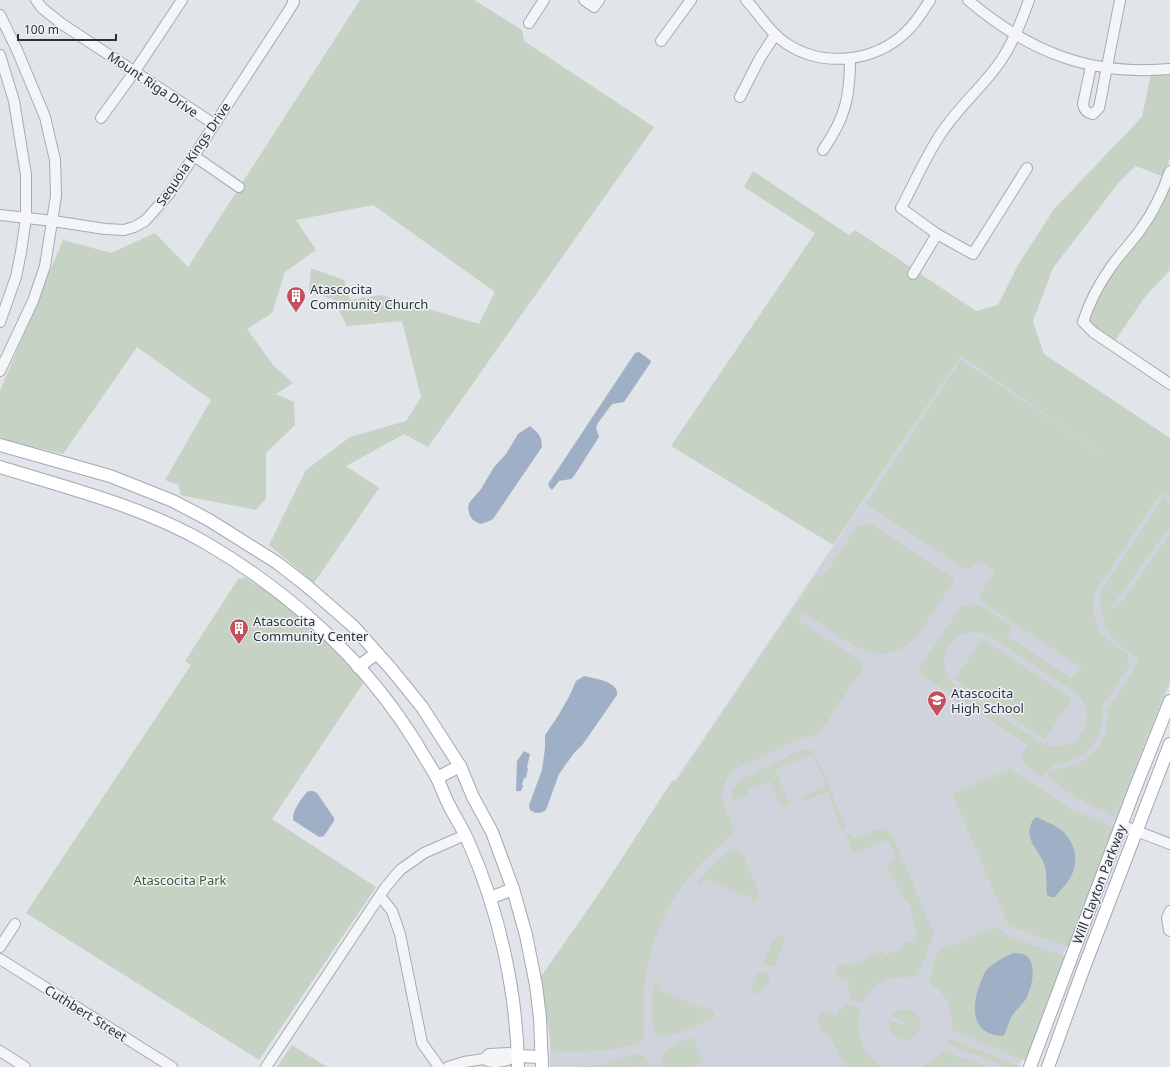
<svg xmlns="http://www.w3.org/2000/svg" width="1170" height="1067" font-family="'Noto Sans',sans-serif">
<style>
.built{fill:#d0d3db}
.green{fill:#c6d2c3;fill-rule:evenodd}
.water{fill:#9fb0c6}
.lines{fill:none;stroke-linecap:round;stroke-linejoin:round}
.minor-casing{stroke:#a7abb3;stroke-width:12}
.major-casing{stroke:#a2a8b4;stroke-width:14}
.minor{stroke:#f4f5f7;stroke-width:10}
.major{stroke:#fff;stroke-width:12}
.labels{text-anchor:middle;stroke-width:3;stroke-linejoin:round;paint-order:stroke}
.street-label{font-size:13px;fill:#2b313f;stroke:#f1f3f6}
.poi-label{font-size:13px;fill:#2b313f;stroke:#f1f3f6;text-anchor:start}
.park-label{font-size:13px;fill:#3e5a39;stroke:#f1f3f6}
</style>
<rect width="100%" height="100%" fill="#e1e4e9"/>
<path class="built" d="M961,356L1170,498V684L1019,1067H550V1036L543,977Z"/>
<g class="green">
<path d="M360,0H474L522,30L524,41L654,127L428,447L404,434L346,466L379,488L314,583L269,545L306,470L350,437L406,421L421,397L402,321L347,326L333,299L309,292L311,268L344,280L350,300L381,295L479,324L495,292L373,205L296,220L316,250L285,272L272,313L247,329L273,365L293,383L276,394L294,402L295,425L266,453V498L256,510L180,495L179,485L165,480L211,400L137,347L63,454L0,439V391L63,240L111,253L155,233L188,267Z"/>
<path d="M1151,74H1167L1170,75V157L1164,177L1136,166L1120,181L1053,268L1033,321L1044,354L1170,438V498L1161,493L1093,596V614L1101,635L1128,654L1129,666L1101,708C1104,714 1102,721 1101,727C1096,745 1085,757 1066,762C1062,763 1055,763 1051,766C1047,769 1045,774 1043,778L1026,766L1021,756L1028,745L946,690L947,692L920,674L919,668L960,608L966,605L971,607L973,604H977L1011,626V630L1007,636L1072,679L1081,667L980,600L979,596L995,571L978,560L970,570H967L866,504L961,360L1114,461L961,356L833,545L671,446L815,233L744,187L753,171L849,235L855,230L976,311L998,305L1018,265L1054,209L1142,117ZM973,632L981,633L989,635L1078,694C1099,720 1079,753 1046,746L954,685C936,664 944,635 973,632Z"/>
<path d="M1170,189V270L1144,298L1115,341C1108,337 1090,328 1090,320C1088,304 1154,210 1167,191Z"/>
<path d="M1164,497L1170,501V526L1110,609L1121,603L1170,534V678L1115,816C1094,808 1063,791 1048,776L1049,771C1057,768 1065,769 1073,766C1097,757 1110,736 1107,710L1123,687L1139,660L1113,639L1105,625L1099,599L1101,591Z"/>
<path d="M870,523L955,579L915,639C874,676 839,632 803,613L798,620L859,660L863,663L864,667L821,731L808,738L806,736L733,770L726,780L721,796L734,831L732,835C723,843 713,851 705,859C670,894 648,942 644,990C643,1006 645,1021 644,1036C643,1039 642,1042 638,1043C624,1051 568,1053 551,1051V1044L540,978L602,889L672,781L677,780L817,574L821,577L812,593L857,527Z"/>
<path d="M246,578C258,586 271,593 283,602C312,626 339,654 364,682L272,819L376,887L259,1060L26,913L191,665L185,661L238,579Z"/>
<path d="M982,639L1072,699L1045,739L955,679Z"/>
<path d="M804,748V750H813L831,790L802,801L801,797L826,786L813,754L775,770L790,804L782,808L770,781L748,790L750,795L733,802L732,791L739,780Z"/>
<path d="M1010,769L1073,810L1116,829L1070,948L1008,925L954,798L955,793Z"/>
<path d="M832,793L846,827L842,829L828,795Z"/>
<path d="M881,828L886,829L892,834L934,934L918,975L916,977C890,976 876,980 862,1003L848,998L851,991L847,989L850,982L838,977L836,972L839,964L851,963L853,965L883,951L886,955L902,948L900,942L904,943L913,940L917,930L913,920L910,918L914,917L908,901L906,900L904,901L886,865L895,861L896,858L889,841L887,840L854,854L846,835L850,833L853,839Z"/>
<path d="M729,851H736L742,853L761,897L753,901L751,905L752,898L705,879L702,885L697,883L709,869Z"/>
<path d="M995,927L998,928L1009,936L1066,957L1026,1061L953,1031C950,1017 952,1005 942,994C938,989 932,986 929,980L933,967H932L938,951Z"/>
<path d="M779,936L783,937L785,941L775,965L771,967L766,965L764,962L773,939Z"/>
<path d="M763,971L769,973L771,977L766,988L749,996L758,973Z"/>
<path d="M654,981L660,984L658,990L707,1010L710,1005L716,1017C705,1021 667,1042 657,1034C649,1027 653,991 654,981Z"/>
<path d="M846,1003L860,1009C856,1025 858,1043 869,1055C873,1060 878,1062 881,1067H847L845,1062L842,1060L828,1033L826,1032L822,1033L817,1019L818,1015H821L823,1011L836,1015L839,1008L843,1010Z"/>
<path d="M908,1009C935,1018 912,1052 895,1035C890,1031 889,1026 890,1020L906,1026L907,1025L906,1022L891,1016C896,1010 901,1009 908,1009Z"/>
<path d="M695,1037L694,1041L703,1061L690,1067H662C659,1047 680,1042 695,1037Z"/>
<path d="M951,1039L1021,1067H1007L950,1045L948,1044V1041Z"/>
<path d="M292,1045L327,1067H277Z"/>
<path d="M945,1051L987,1067H922L934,1060L942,1052Z"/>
<path d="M638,1054C646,1055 648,1059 650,1067L638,1066L633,1067H570L594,1066Z"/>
</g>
<g class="water">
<path d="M639,352L650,360L651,362L624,402L612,404L598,423L596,427L599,437L574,476L571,479L559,481L552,490L550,488L548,484L635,353Z"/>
<path d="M530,426C538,433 542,436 542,447L493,519L487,522L480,524L473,520L470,516L468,509L469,503L481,489L494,467L506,454L518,434Z"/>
<path d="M584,676C595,679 619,681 617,695L583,744L574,753L559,774L546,810C540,814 536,814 530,810L529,805L542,770L545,748V735L558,716L570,695L576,681Z"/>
<path d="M524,751L530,754L527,767L528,768L526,778H524L522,784L523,786L521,791H516L517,761Z"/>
<path d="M308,791H313L317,793L334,818V821L324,836L319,837L293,820C292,810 302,798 308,791Z"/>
<path d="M1037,817C1045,822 1054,824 1061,830C1073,839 1079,857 1073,872C1070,881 1061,889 1055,897H1051L1047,895C1046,886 1047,876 1045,867C1041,851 1024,841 1031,824C1033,820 1034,818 1037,817Z"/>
<path d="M1013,953C1016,953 1022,953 1025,955C1038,962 1032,988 1026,999C1022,1005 1016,1010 1012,1016C1008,1022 1008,1030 1003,1036C971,1035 971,1007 980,984C982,980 983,975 985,972C992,963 1003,958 1013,953Z"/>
</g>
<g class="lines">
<defs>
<g id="minor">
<path d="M36,0L42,8L62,24L214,124"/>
<path d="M584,0L594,7L599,0"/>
<path d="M746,0C760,15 770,33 787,44C824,68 875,62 906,32C916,23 923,11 930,0"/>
<path d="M968,0C1029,52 1089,76 1170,69"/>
<path d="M0,15L17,50L45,117L55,160L56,196L45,266L33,301L0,371"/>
<path d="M529,23L544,0"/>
<path d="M661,41L691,0"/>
<path d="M0,55L14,101L26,175V218L21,252L16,277L0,322"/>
<path d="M1091,66L1083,104C1084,110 1086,113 1093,114L1099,108L1120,0"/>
<path d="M740,97L760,58L775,35"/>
<path d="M101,118L135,71L182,0"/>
<path d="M823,150C845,118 850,98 850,59"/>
<path d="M194,156L239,187"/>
<path d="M1027,168L973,254L937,234L901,208C914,184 925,158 940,135C958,107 984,86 1002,59C1014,41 1022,20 1029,0"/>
<path d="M1170,171C1163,192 1154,211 1141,229C1132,242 1120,254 1111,267C1099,284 1089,303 1083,322L1093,332L1170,384"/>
<path d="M0,215L53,221L105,229L124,230L134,227L145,221L169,194L286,15L294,2L293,0"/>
<path d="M913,274L937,234"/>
<path d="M1121,825L1170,844"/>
<path d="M380,896L392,911L400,934L422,1043L439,1067"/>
<path d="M1170,911L1167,918L1169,930L1170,931"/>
<path d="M0,947L15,924"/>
<path d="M0,959L172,1067"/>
<path d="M0,1051L25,1067"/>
<path d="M509,1053L517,1056C508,1061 493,1065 484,1059L489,1054Z"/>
<path d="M266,1067L385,888L400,870L424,853L465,835"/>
<path d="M448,1067L464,1062L484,1059"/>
</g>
<g id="major">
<path d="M0,445L110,476L173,501L209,520L276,562L307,586L353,626L392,670L422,707L440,735L460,766L473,797L492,832L513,889L526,935L536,985L540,1018L542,1067"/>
<path d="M0,467C70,489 142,506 206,543C291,593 366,661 418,746C424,757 432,768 438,780C442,789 445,798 450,807C456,819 463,829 468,841C499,910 517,992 518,1067"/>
<path d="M358,667L377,653"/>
<path d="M437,778L460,766"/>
<path d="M490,898L513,889"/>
<path d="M517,1056L542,1057"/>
<path d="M1030,1067L1134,791L1170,701"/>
<path d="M1048,1067L1083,970L1170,744"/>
</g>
</defs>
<use href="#minor" class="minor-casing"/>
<use href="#major" class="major-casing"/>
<use href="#minor" class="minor"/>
<use href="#major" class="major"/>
</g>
<defs>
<symbol id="building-pin" viewBox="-11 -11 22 30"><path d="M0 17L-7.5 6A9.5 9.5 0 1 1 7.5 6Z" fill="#c4505c" stroke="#f1f3f6"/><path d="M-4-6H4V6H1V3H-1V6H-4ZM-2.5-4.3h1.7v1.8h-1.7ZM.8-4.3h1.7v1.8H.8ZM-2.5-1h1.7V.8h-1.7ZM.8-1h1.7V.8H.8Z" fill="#fff"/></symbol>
<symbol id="school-pin" viewBox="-11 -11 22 30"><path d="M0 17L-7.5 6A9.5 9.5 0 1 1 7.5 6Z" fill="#c4505c" stroke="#f1f3f6"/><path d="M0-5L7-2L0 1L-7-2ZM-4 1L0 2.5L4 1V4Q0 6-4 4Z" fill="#fff"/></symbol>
</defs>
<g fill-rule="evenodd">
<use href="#building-pin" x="285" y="285" width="22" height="30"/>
<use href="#building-pin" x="228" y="617" width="22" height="30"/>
<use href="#school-pin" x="926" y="689" width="22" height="30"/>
</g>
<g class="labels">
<g class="street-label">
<text transform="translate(153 84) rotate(34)" y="5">Mount Riga Drive</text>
<text transform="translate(193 154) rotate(-56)" y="5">Sequoia Kings Drive</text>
<text transform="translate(1099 884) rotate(-69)" y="5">Will Clayton Parkway</text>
<text transform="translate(86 1013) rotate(32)" y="5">Cuthbert Street</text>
</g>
<g class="poi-label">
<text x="310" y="294">Atascocita<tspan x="310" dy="15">Community Church</tspan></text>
<text x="253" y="626">Atascocita<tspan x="253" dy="15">Community Center</tspan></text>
<text x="951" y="698">Atascocita<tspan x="951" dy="15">High School</tspan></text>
</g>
<g class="park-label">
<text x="180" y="885">Atascocita Park</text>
</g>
</g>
<path d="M18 34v6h98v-6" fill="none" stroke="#2b313f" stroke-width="2"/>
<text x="24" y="34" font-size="12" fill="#2b313f" stroke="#f1f3f6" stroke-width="3" paint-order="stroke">100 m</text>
</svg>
